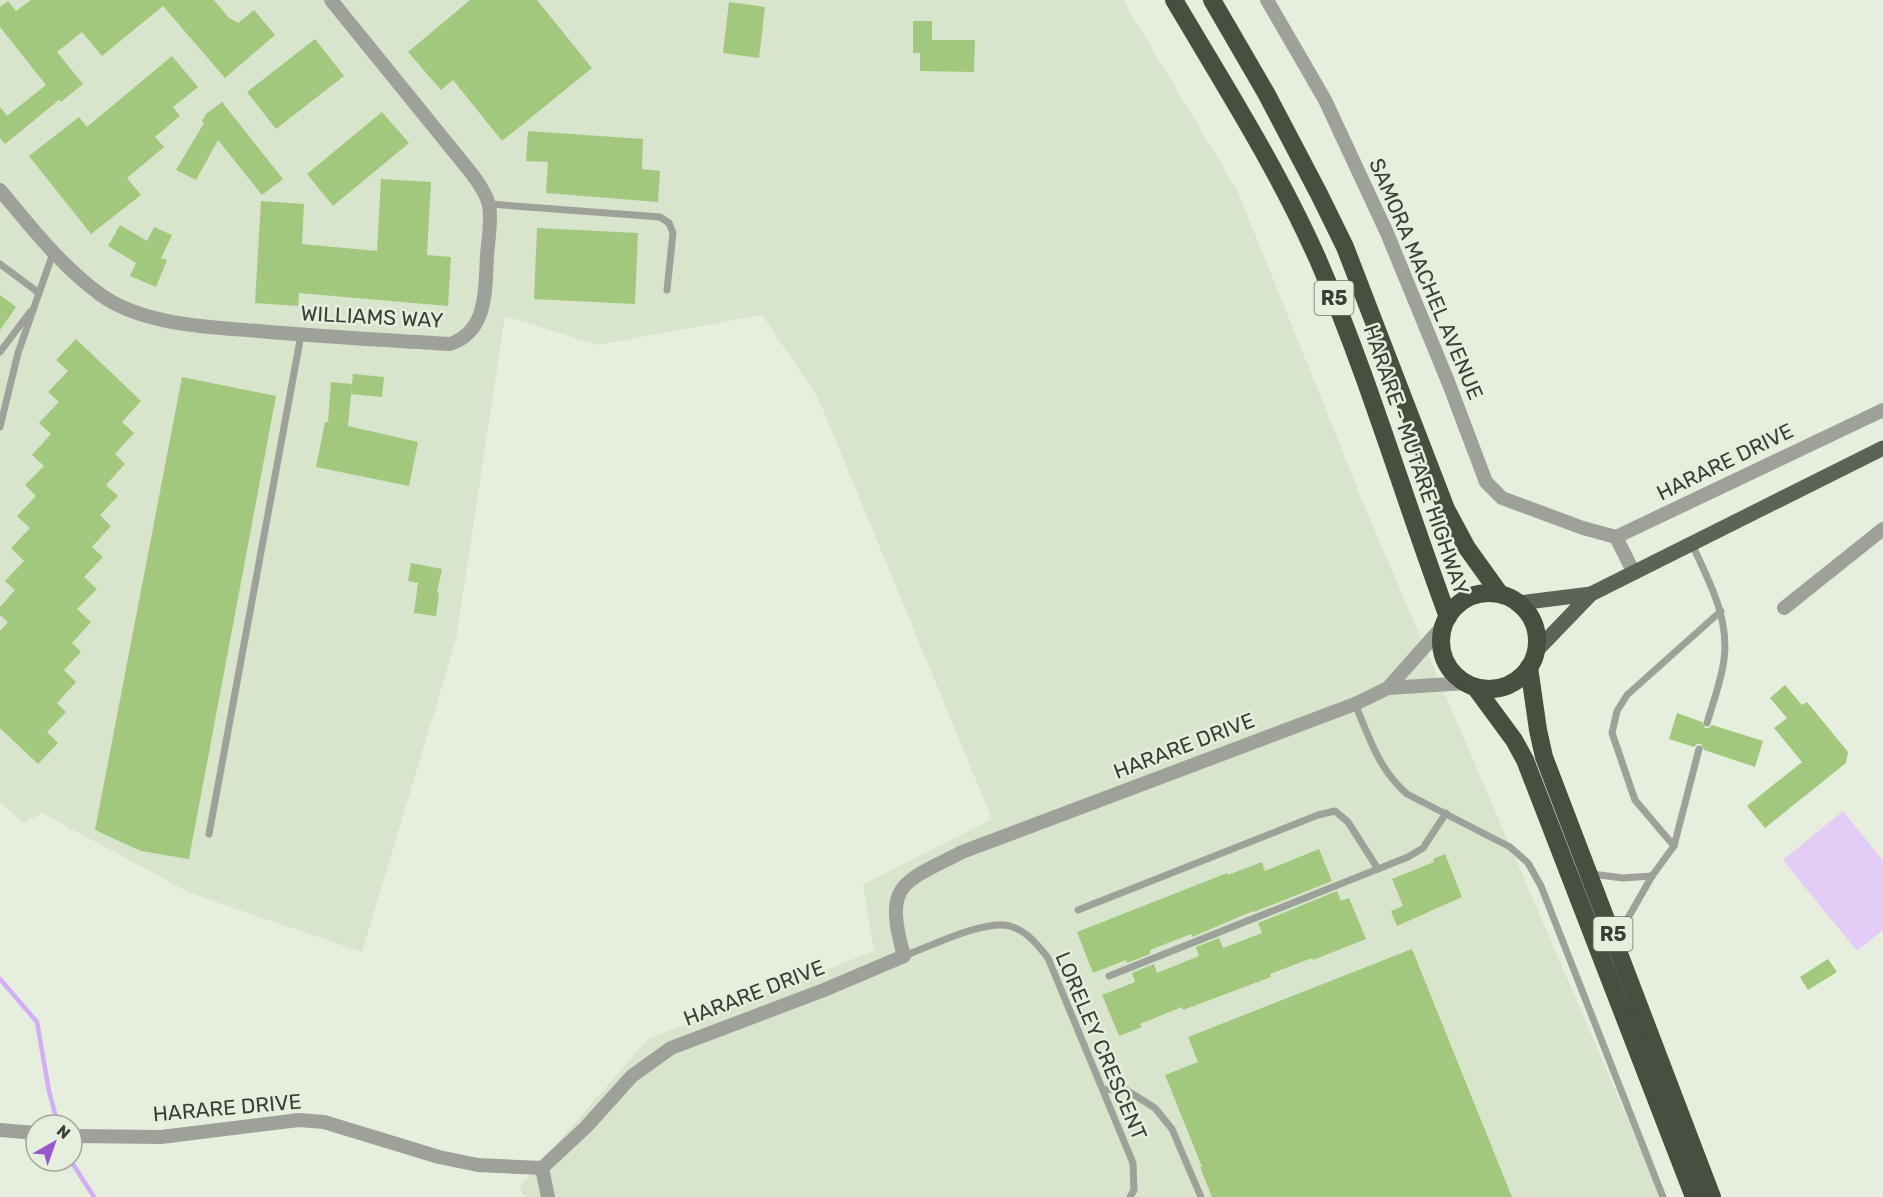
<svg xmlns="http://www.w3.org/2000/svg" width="1883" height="1197" font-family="Rubik,sans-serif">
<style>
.built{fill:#d8e5cc}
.green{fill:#e3cdf7}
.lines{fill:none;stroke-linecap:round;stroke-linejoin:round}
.stream{stroke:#d3adf6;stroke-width:4.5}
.building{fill:#a2c87d}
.lane{stroke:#9da19a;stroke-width:7}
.street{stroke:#9da19a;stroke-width:14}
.primary{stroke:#5d6457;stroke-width:15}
.highway{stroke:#474f40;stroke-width:18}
.labels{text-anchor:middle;stroke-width:5;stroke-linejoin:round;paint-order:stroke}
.shield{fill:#e6efdd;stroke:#6e7369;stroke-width:1.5}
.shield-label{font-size:20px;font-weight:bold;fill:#3b3e37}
.street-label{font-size:21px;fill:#3b3e37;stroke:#e6efdd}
</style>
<rect width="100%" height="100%" fill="#e6efdd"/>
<path class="built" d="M0,0H1123L1238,192L1372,524L1661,1197H525L519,1187L648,1039L874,951L863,884L992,819L818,398L762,315L597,345L505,316L456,640L362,952L190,893L42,813L24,823L0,803Z"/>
<path class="green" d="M1843,811L1883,861V930L1857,951L1783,860Z"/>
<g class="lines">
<g class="stream">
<path d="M0,979L37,1022L49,1091L58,1125"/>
<path d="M71,1161L94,1197"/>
</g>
</g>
<g class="building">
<path d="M31,0H214L229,18L238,23L254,10L275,35L225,78L163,6L102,56L82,32L57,52L83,84L61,102L59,100L5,144L0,138V107L7,116L46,85L0,27V7L8,1L16,11Z"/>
<path d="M470,0H537L592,68L502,141L453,80L441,90L408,52Z"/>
<path d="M729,2L765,7L759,58L723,53Z"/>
<path d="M913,21H932V40H975L974,72L920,71V53H913Z"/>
<path d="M315,39L344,76L276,129L247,92Z"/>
<path d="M172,56L198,87L173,107L180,116L155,137L164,147L127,178L141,195L91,234L29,156L79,117L87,127Z"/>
<path d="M222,102L283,179L262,195L218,140L196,180L176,170L204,123L202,121L206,114Z"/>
<path d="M382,112L409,143L333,206L307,174Z"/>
<path d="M528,131L643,139L642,169L660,171L658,202L546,193L548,162L526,161Z"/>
<path d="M381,179L431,182L427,255L451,257L448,306L299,293L298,306L255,303L261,201L304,204L302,244L377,251Z"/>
<path d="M120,225L147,241L154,227L172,235L161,258L167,260L156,287L130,276L136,263L108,246Z"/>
<path d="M537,228L638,233L635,304L534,299Z"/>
<path d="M0,295L16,307L0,330Z"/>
<path d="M76,339L141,401L122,422L134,433L115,454L125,464L106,485L118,496L100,515L111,526L92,547L103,557L84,577L97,589L77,609L91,622L72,643L81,652L64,670L76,682L57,703L66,712L47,732L58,743L38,764L0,728V631L8,622L0,615V607L15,590L5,581L24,561L11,548L30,528L17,516L36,496L25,485L44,466L32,455L51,434L39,423L59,402L48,392L68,371L56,360Z"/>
<path d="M353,374L384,377L382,397L351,394Z"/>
<path d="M182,377L276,396L189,859L141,851L95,830Z"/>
<path d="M331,382L352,384L348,426L418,442L409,486L316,467L325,422H328Z"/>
<path d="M411,563L442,569L437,592L439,593L436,616L414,613L418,583L408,581Z"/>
<path d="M1785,685L1802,705L1807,702L1848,752L1846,763L1765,828L1747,806L1802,762L1774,728L1787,718L1770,698Z"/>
<path d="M1677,713L1702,722L1705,728H1709L1712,725L1763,741L1755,767L1704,750L1701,744H1697L1694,747L1669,739Z"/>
<path d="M1319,849L1332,881L1254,912L1253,911L1192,937L1191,934L1150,950V954L1127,963L1126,960L1093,973L1077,932L1227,873L1228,875L1262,862L1265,871Z"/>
<path d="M1445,854L1462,897L1397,926L1391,911L1403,906L1392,879L1434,862L1433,859Z"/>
<path d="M1337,891L1341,901L1349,898L1366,939L1313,960L1312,958L1270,974L1271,977L1183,1010L1182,1007L1140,1024L1142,1027L1119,1036L1102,995L1135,982L1132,973L1154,964L1157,973L1199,956L1196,947L1219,938L1223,948L1262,933L1258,923Z"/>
<path d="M1412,949L1512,1197H1212L1200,1167H1202L1165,1075L1198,1062L1188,1037Z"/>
<path d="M1828,959L1837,972L1808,990L1800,977Z"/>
</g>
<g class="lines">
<g class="lane">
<path d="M489,204L660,217L669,223L673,233L667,290"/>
<path d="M0,264L39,293"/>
<path d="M0,352L30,312"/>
<path d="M0,427L18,353L53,253"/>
<path d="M1692,544C1708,580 1730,618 1724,660C1721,681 1713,703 1707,723"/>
<path d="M1355,704C1369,737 1379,770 1407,794L1510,847L1528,863L1541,886L1663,1197"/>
<path d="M209,834L301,335"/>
<path d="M1674,846L1635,800L1612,733L1617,711L1627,695L1721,611"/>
<path d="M1592,874L1623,878L1652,876"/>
<path d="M1078,910L1318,815L1335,811L1348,822L1378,869"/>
<path d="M1618,943L1628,918L1652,876L1674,846L1699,749"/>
<path d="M904,956C929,947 984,919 1010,926C1027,931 1038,945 1048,958L1133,1163L1134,1190L1130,1197"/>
<path d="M1109,976L1408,857L1423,848L1446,813"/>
<path d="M1103,1090L1123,1088L1155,1108L1172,1129L1201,1197"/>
</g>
<g class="street">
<path d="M1267,0L1325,100L1387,233L1449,384L1486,482L1502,498L1583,528L1616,537L1883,410"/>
<path d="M0,190C31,227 61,266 101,295C143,325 209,327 259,331C323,337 386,340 450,344C488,331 485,290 487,256C488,240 492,222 489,205C486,192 476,179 468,169L331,0"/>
<path d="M1616,537L1633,571"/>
<path d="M1784,608L1883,529"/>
<path d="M1388,688L1443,626"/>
<path d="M0,1130L36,1133"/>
<path d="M72,1136L161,1137L299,1120L324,1122L439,1157L478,1165L542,1168L586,1127L632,1076L671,1048L824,990L904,956C883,882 903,883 962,852L1355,704L1388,688L1466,683"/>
<path d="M542,1168L548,1197"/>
</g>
<g class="primary">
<path d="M1519,603L1591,594"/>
<path d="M1536,651L1591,594L1883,448"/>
</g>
<g class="highway">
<path d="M1174,0C1225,86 1279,171 1319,262C1369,378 1404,499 1448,617"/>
<path d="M1212,0L1266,93L1319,194L1345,247L1446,509L1467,548L1500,594"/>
<circle cx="1489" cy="641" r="48"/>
<path d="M1529,667L1538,730L1544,757L1712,1197"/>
<path d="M1475,687L1514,740L1525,760L1694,1197"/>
</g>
</g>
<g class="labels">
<g class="shield">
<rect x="1314.5" y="281" width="39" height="34" rx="4.5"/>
<rect x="1593.5" y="917" width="39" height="34" rx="4.5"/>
</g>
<g class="shield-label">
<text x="1334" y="305">R5</text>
<text x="1613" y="941">R5</text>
</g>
<g class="street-label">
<text transform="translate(1426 279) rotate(67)" y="7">SAMORA MACHEL AVENUE</text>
<text transform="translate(372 317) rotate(3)" y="7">WILLIAMS WAY</text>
<text transform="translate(1416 460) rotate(71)" y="7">HARARE - MUTARE HIGHWAY</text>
<text transform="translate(1725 462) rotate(-26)" y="7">HARARE DRIVE</text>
<text transform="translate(1184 746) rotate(-21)" y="7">HARARE DRIVE</text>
<text transform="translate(754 993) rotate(-21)" y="7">HARARE DRIVE</text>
<text transform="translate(1101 1046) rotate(67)" y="7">LORELEY CRESCENT</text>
<text transform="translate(227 1108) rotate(-5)" y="7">HARARE DRIVE</text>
</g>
</g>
<g transform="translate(54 1143) rotate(40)"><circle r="28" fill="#e6efdd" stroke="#a2a89b" stroke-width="1.5"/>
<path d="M0-4.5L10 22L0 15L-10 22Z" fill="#9a57cc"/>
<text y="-9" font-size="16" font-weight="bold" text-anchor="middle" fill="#3b3e37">N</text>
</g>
</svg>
